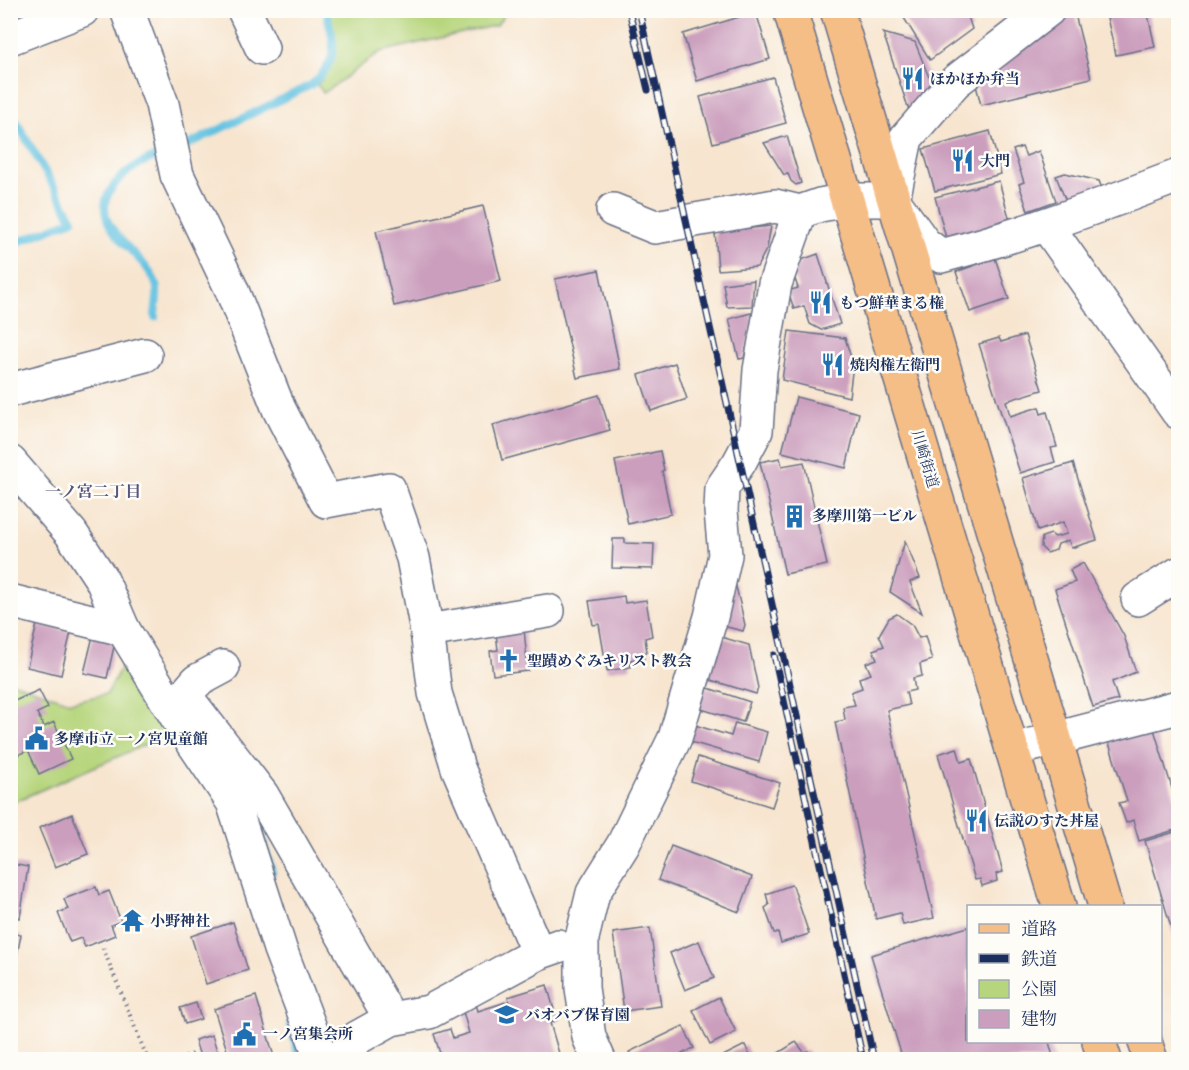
<svg xmlns="http://www.w3.org/2000/svg" width="1189" height="1070" font-family="'Libre Caslon Text','Noto Serif JP',serif">
<style>
.green{fill:#b6d57c;stroke:#68826d;stroke-width:1.5}
.lines{fill:none;stroke-linecap:round;stroke-linejoin:round}
.stream{stroke:#63c2e1;stroke-width:8}
.building{fill:#cb9ebd}
.minor-casing{stroke:#686f86;stroke-width:36}
.major-casing{stroke:#686f86;stroke-width:36}
.path{stroke:#686f86;stroke-width:4;stroke-dasharray:1.5 4.5;stroke-linecap:butt}
.minor{stroke:#fff;stroke-width:33}
.major{stroke:#f6be87;stroke-width:33}
.rail-casing{stroke:#1b2f5e;stroke-width:7}
.rail{stroke:#fdfcf7;stroke-width:4.5;stroke-dasharray:14;stroke-linecap:butt}
.labels{text-anchor:middle;stroke-width:5;stroke-linejoin:round;paint-order:stroke}
.poi-label{font-size:15px;font-weight:bold;fill:#1b2f5e;stroke:#fdfcf7;text-anchor:start}
.street-label{font-size:15px;fill:#1b2f5e;stroke:#fdfcf7}
.neighbourhood-label{font-size:16px;font-weight:bold;fill:#59567f;stroke:#fdfcf7}
</style>
<rect width="100%" height="100%" fill="#fdfcf7"/>
<filter id="ink" filterUnits="userSpaceOnUse"><feTurbulence type="fractalNoise" baseFrequency=".0167" numOctaves="2"/><feDisplacementMap in="SourceGraphic" scale="12" xChannelSelector="R" yChannelSelector="G"/><feConvolveMatrix kernelMatrix="1 2 1 2 8 2 1 2 1" color-interpolation-filters="sRGB"/></filter>
<filter id="wash" filterUnits="userSpaceOnUse"><feTurbulence type="fractalNoise" baseFrequency=".008" numOctaves="4" result="noise"/><feDisplacementMap in="SourceGraphic" scale="24" xChannelSelector="R" yChannelSelector="G"/><feGaussianBlur stdDeviation="1.35" result="paint"/><feColorMatrix in="noise" values="0 0 0 0 0 0 0 0 0 0 0 0 0 0 0 0 0 1.4 0 .05"/><feComposite in="paint" operator="in"/></filter>
<g filter="url(#wash)">
<rect width="100%" height="100%" fill="#f7e5cf"/>
<g class="green">
<path d="M329,11V10L507,11L497,25L380,52L324,93L317,85C342,58 338,44 329,11Z"/>
<path d="M129,651L170,734L11,803L10,681L70,702L107,694Z"/>
</g>
<g class="lines">
<g class="stream">
<path d="M10,111L73,220L10,245"/>
<path d="M179,149L311,85C340,59 335,46 326,10"/>
<path d="M155,317C155,309 158,298 157,289C153,256 86,230 110,191C123,170 144,160 167,153"/>
<path d="M253,810L272,872"/>
<path d="M290,1024L300,1060"/>
</g>
</g>
<g id="blocks">
<g class="building">
<path d="M899,10H966L972,29L930,60Z"/>
<path d="M1074,10L1091,78L981,105L974,77Z"/>
<path d="M1140,10H1147L1155,47L1116,55L1107,18Z"/>
<path d="M756,12L770,59L697,81L683,34Z"/>
<path d="M883,33L915,42L934,90L911,116Z"/>
<path d="M773,77L786,123L713,143L700,97Z"/>
<path d="M990,131L1001,174L935,191L923,149Z"/>
<path d="M787,136L801,183L796,185L791,181L788,174L784,175L764,143Z"/>
<path d="M1022,147L1026,156L1039,151L1056,201L1028,211L1019,184L1024,182L1013,150Z"/>
<path d="M1065,173L1099,181L1103,191L1067,204L1056,176Z"/>
<path d="M999,181L1010,221L946,238L935,197Z"/>
<path d="M483,206L501,281L394,306L376,231Z"/>
<path d="M771,226L767,248L757,267L718,270L715,232Z"/>
<path d="M818,254L840,324L821,330L810,324L804,306L794,309L788,291L798,288L793,273L801,260Z"/>
<path d="M995,258L1009,299L970,312L956,272Z"/>
<path d="M599,270L620,369L577,378L555,279Z"/>
<path d="M754,280L752,306L727,307L723,284Z"/>
<path d="M751,313L753,321L744,358L739,359L729,319Z"/>
<path d="M789,331L845,338L853,364L849,397L782,380Z"/>
<path d="M1025,335L1042,390L1006,401L1010,416L1039,407L1041,414L1047,412L1057,447L1051,448L1055,462L1020,473L979,344L999,338L1001,342Z"/>
<path d="M675,363L687,399L651,411L639,375Z"/>
<path d="M599,395L610,430L502,460L493,425Z"/>
<path d="M796,397L859,413L846,468L782,452Z"/>
<path d="M660,451L664,470L662,471L671,514L628,524L615,461Z"/>
<path d="M780,458L782,466L804,462L827,565L785,574L760,462Z"/>
<path d="M1073,463L1097,540L1071,548L1069,540L1058,544L1056,550L1047,553L1041,547L1042,537L1051,534L1055,537L1067,534L1063,522L1038,531L1023,478Z"/>
<path d="M613,539H625V543L654,544L653,569L612,568Z"/>
<path d="M905,541L920,578L910,582L922,613L890,592Z"/>
<path d="M1083,563L1124,636L1136,672L1112,682L1118,700L1093,707L1055,589L1075,582L1070,570Z"/>
<path d="M735,582L745,625L743,631L719,625Z"/>
<path d="M624,596L625,603L646,600L652,636L645,638L647,652L643,653L644,658L630,660L631,667L607,671L599,624L593,625L589,601Z"/>
<path d="M897,614L912,625L919,638L925,636L932,660L920,664L922,676L913,678L915,690L906,692L909,705L887,710L934,918L903,925L900,913L876,919L835,722L845,720L843,707L855,705L851,692L862,688L859,678L871,674L866,663L877,659L873,650L884,646L879,635L889,618Z"/>
<path d="M37,624L71,632L61,675L27,667Z"/>
<path d="M524,629L528,671L493,675L490,651L498,650L496,633Z"/>
<path d="M714,635L749,645L758,688L756,694L701,677Z"/>
<path d="M93,636L115,642L107,678L84,673Z"/>
<path d="M699,685L750,702L743,722L692,706Z"/>
<path d="M39,690L48,708L37,713L44,727L54,722L71,759L39,774L28,750L10,759V725L15,723L10,712V703Z"/>
<path d="M688,723L731,736L735,723L767,732L759,762L684,740Z"/>
<path d="M1153,726L1178,808V829L1139,841L1133,820L1126,823L1119,803L1127,801L1108,740Z"/>
<path d="M957,748L961,762L971,759L1003,872L996,874L997,881L982,886L980,879L975,880L938,754Z"/>
<path d="M698,757L780,783L772,807L691,781Z"/>
<path d="M72,814L88,854L55,867L39,828Z"/>
<path d="M1178,831V950L1145,841Z"/>
<path d="M671,846L752,877L739,912L658,880Z"/>
<path d="M12,864L28,867L20,918L10,916Z"/>
<path d="M791,885L793,886L809,934L781,943L778,933H774L765,908L769,905L766,894Z"/>
<path d="M96,887L99,895L109,891L121,921L111,925L115,935L85,947L81,938L70,942L58,913L68,909L64,899Z"/>
<path d="M233,922L248,970L206,984L191,936Z"/>
<path d="M968,927V1042H1049L1054,1060H903L871,955Z"/>
<path d="M650,928L661,1006L624,1011L613,933Z"/>
<path d="M10,933L21,935L17,955L10,954Z"/>
<path d="M699,941L714,978L685,990L670,953Z"/>
<path d="M547,985L557,1020L550,1023L561,1060H442L434,1034L450,1029L453,1038L469,1033L462,1008L476,1004L478,1011L509,1001L508,997Z"/>
<path d="M256,996L275,1060H230L214,1009Z"/>
<path d="M719,997L736,1032L710,1045L693,1010Z"/>
<path d="M196,1003L201,1019L185,1024L180,1008Z"/>
<path d="M683,1026L694,1048L670,1060H633L629,1052Z"/>
<path d="M212,1035L220,1060H201L195,1040Z"/>
<path d="M796,1042L804,1052L808,1051L813,1060H767Z"/>
<path d="M745,1045L752,1060H715Z"/>
</g>
</g>
</g>
<g filter="url(#ink)">
<use href="#blocks" fill-opacity="0" stroke="#686f86" stroke-width="1.5"/>
<g class="lines">
<defs>
<g id="minor">
<path d="M127,10L162,104L177,175L231,288L279,409L326,501L389,489L413,558L427,631L435,693L458,768L538,953"/>
<path d="M244,10L262,48"/>
<path d="M1048,10L955,82L906,138L893,200L924,243L941,256C1024,235 1099,206 1178,176"/>
<path d="M10,38L82,10"/>
<path d="M613,210L655,227L775,206L800,212L820,205L847,200H893"/>
<path d="M1047,226L1178,412"/>
<path d="M10,390L145,355"/>
<path d="M10,462L71,533L102,580L123,629L184,729L233,802L280,949L322,1060"/>
<path d="M1138,599L1178,574"/>
<path d="M10,601L123,629"/>
<path d="M427,631L548,611"/>
<path d="M186,697L262,795L391,1019"/>
<path d="M169,704L185,695L197,681L223,667"/>
<path d="M1012,750L1178,707"/>
<path d="M338,1060L357,1038L391,1019L429,1012L538,953L558,946"/>
<path d="M599,1060L589,1037L582,988V938L593,893L623,845L675,738L711,617L725,555L721,511L722,488L739,463L756,431L760,370L775,284L800,212"/>
</g>
<g id="major">
<path d="M790,10L1059,906"/>
<path d="M837,10L1105,906"/>
<path d="M1099,1042L1105,1060"/>
<path d="M1145,1042L1151,1060"/>
</g>
</defs>
<use href="#minor" class="minor-casing"/>
<use href="#major" class="major-casing"/>
<g class="path">
<path d="M103,948L148,1060"/>
<path d="M174,1060L192,1054"/>
</g>
<use href="#minor" class="minor"/>
<use href="#major" class="major"/>
<defs>
<g id="rail">
<path d="M629,10L648,90"/>
<path d="M639,10L874,1060"/>
<path d="M774,655L863,1060"/>
</g>
</defs>
<use href="#rail" class="rail-casing"/>
<use href="#rail" class="rail"/>
</g>
</g>
<defs>
<symbol id="restaurant-bare" viewBox="-9 -9 18 18"><path d="M-5-6h1v4h1v-4h1v4h1v-4h1v5L-1.5 .5V6h-2V.5L-5-1ZM5-6V6H3V1.5H1.5Q1.5-4 5-6Z" fill="#1f6fb2" stroke="#fdfcf7" stroke-width="2.5" paint-order="stroke"/></symbol>
<symbol id="building-bare" viewBox="-9 -9 18 18"><path d="M-4-6H4V6H1V3H-1V6H-4ZM-2.5-4.3h1.7v1.8h-1.7ZM.8-4.3h1.7v1.8H.8ZM-2.5-1h1.7V.8h-1.7ZM.8-1h1.7V.8H.8Z" fill="#1f6fb2" stroke="#fdfcf7" stroke-width="2.5" paint-order="stroke"/></symbol>
<symbol id="church-bare" viewBox="-9 -9 18 18"><path d="M-1.2-6h2.4v3.5h3.3v2.4h-3.3V6h-2.4V-.1h-3.3v-2.4h3.3Z" fill="#1f6fb2" stroke="#fdfcf7" stroke-width="2.5" paint-order="stroke"/></symbol>
<symbol id="civic-bare" viewBox="-9 -9 18 18"><path d="M-.6-6.5H3V-4.5H.6V-3L4-1V1h2V6H-6V1h2V-1L-.6-3ZM-1.2 2.5V6h2.4V2.5Z" fill="#1f6fb2" stroke="#fdfcf7" stroke-width="2.5" paint-order="stroke"/></symbol>
<symbol id="temple-bare" viewBox="-9 -9 18 18"><path d="M0-6L5-2H3V0L6.5 2.5H4V6H1.5V3h-3V6H-4V2.5H-6.5L-3 0V-2H-5Z" fill="#1f6fb2" stroke="#fdfcf7" stroke-width="2.5" paint-order="stroke"/></symbol>
<symbol id="school-bare" viewBox="-9 -9 18 18"><path d="M0-5L7-2L0 1L-7-2ZM-4 1L0 2.5L4 1V4Q0 6-4 4Z" fill="#1f6fb2" stroke="#fdfcf7" stroke-width="2.5" paint-order="stroke"/></symbol>
</defs>
<g fill-rule="evenodd">
<use href="#restaurant-bare" x="896" y="62" width="33" height="33"/>
<use href="#restaurant-bare" x="946" y="144" width="33" height="33"/>
<use href="#restaurant-bare" x="804" y="286" width="33" height="33"/>
<use href="#restaurant-bare" x="816" y="348" width="33" height="33"/>
<use href="#building-bare" x="778" y="500" width="33" height="33"/>
<use href="#church-bare" x="492" y="644" width="33" height="33"/>
<use href="#civic-bare" x="20" y="722" width="33" height="33"/>
<use href="#restaurant-bare" x="960" y="804" width="33" height="33"/>
<use href="#temple-bare" x="116" y="904" width="33" height="33"/>
<use href="#school-bare" x="490" y="998" width="33" height="33"/>
<use href="#civic-bare" x="228" y="1018" width="33" height="33"/>
</g>
<g class="labels">
<g class="poi-label">
<text x="930" y="84">ほかほか弁当</text>
<text x="980" y="166">大門</text>
<text x="839" y="308">もつ鮮華まる権</text>
<text x="850" y="370">焼肉権左衛門</text>
<text x="812" y="521">多摩川第一ビル</text>
<text x="527" y="666">聖蹟めぐみキリスト教会</text>
<text x="54" y="744">多摩市立 一ノ宮児童館</text>
<text x="994" y="826">伝説のすた丼屋</text>
<text x="150" y="926">小野神社</text>
<text x="525" y="1020">バオバブ保育園</text>
<text x="263" y="1039">一ノ宮集会所</text>
</g>
<g class="street-label">
<text transform="translate(925 459) rotate(73)" y="5">川崎街道</text>
</g>
<g class="neighbourhood-label">
<text x="93" y="497">一ノ宮二丁目</text>
</g>
</g>
<rect width="1189" height="1070" fill="none" stroke="#fdfcf7" stroke-width="36"/>
<rect x="967" y="905" width="195" height="138" fill="#fdfcf7" stroke="#a3aaba" stroke-width="1.5"/>
<rect x="979" y="924" width="30" height="9" fill="#f6be87" stroke="#a3aaba" stroke-width="1.5"/>
<text x="1021" y="935" font-size="18" fill="#1b2f5e">道路</text>
<rect x="979" y="954" width="30" height="9" fill="#1b2f5e" stroke="#a3aaba" stroke-width="1.5"/>
<text x="1021" y="965" font-size="18" fill="#1b2f5e">鉄道</text>
<rect x="979" y="980" width="30" height="18" fill="#b6d57c" stroke="#a3aaba" stroke-width="1.5"/>
<text x="1021" y="995" font-size="18" fill="#1b2f5e">公園</text>
<rect x="979" y="1010" width="30" height="18" fill="#cb9ebd" stroke="#a3aaba" stroke-width="1.5"/>
<text x="1021" y="1025" font-size="18" fill="#1b2f5e">建物</text>
</svg>
